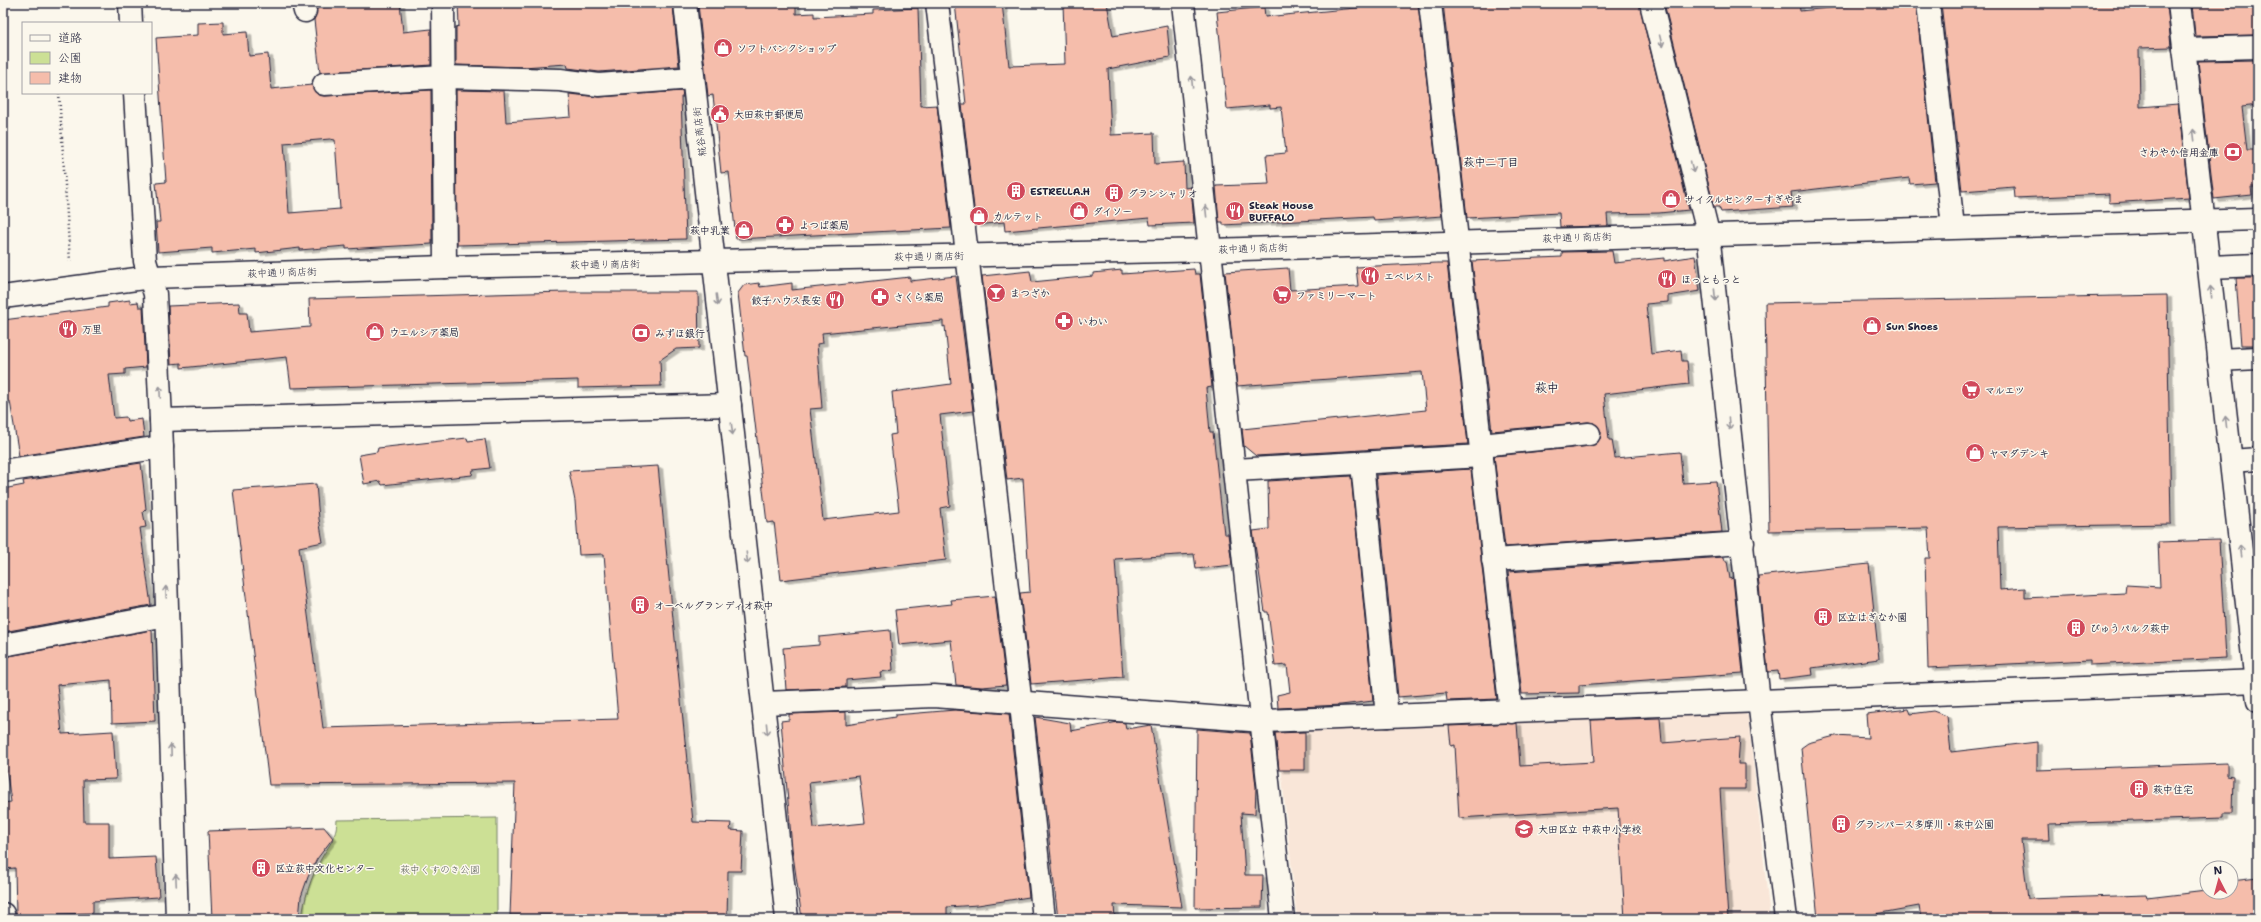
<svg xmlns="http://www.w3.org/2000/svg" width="2261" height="922" font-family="'Shantell Sans','Klee One',sans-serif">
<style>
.built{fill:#f9e6d8}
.green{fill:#cce095;stroke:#778168}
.building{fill:#f5bdab;stroke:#22223b;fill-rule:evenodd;filter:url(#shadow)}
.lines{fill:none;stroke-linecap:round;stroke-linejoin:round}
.minor-casing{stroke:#22223b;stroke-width:25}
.path{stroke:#22223b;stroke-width:2.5;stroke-dasharray:1 3;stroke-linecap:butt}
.minor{stroke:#fbf7ec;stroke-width:22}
.oneway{stroke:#99979c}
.labels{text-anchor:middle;stroke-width:3;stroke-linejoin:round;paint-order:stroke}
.poi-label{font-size:10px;font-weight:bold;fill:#22223b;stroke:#fbf7ec;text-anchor:start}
.street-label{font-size:10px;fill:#22223b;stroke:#fbf7ec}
.park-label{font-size:10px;fill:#555b56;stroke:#fbf7ec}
.neighbourhood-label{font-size:11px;font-weight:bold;fill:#22223b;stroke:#fbf7ec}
.quarter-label{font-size:12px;font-weight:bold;fill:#22223b;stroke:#fbf7ec}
</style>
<defs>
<filter id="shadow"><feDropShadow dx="4.5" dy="2.5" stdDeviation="0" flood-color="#0004"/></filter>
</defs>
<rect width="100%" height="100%" fill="#fbf7ec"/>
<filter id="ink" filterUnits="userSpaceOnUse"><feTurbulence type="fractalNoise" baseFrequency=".025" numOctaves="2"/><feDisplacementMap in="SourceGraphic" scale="8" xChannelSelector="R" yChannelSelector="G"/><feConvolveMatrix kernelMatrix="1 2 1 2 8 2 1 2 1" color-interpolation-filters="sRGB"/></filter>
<g filter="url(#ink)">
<path class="built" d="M1742,710L1748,716L1770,919H1297L1278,739L1285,731Z"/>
<path class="green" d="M497,818V919H302C304,899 311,877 321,859C330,843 336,840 337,820Z"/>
<g class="building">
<path d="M364,3H400L403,32L431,29V65L320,73L314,20L317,8Z"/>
<path d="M458,3H667V6H673L679,66L599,72L568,68L567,64L523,67L456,65V27L459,26Z"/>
<path d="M714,3H796V14L814,13V17L873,14V10L918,8L921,106L937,105L951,228L736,239L729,172L721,173L713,95L708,96L698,4Z"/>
<path d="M955,3H1002L1009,66L1065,64L1063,3H1107L1113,36L1167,26L1170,57L1108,69L1111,135L1154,133L1155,164L1184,162L1185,188L1191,187L1194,223L1150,225L1149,218L1005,231L1004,222L976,225L962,104H966Z"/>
<path d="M1406,3H1418L1442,216L1374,221L1373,217L1223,225V222H1219L1216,186L1269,184L1266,155L1286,153L1281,107L1270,108V105L1227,109L1217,12L1264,7L1265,17Z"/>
<path d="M1443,3H1639L1689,210L1659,213L1607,214L1608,226L1560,227L1559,213L1467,218Z"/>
<path d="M1664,3H1799L1800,11L1876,3H1916L1935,182L1910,184L1909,178L1791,192L1793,207L1721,212L1719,207H1714Z"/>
<path d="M1941,3H2167L2171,47L2139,48L2140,107L2178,104L2189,198L2109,203V194L2015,198L2014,187L1962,191Z"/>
<path d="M2192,3H2227L2228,7L2258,4V35L2195,36Z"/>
<path d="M223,22V34L247,32L249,56L268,54L271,89L312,85L318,95L325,96L431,90L432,244L346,249V246L300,250V248L256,253V249L212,253V248L158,252L156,222H160L156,183L166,182L156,38L198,35V23ZM330,139L335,140L340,209L289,213L284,143Z"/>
<path d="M2258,60V105L2242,107L2247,150H2258V187H2251L2252,195L2214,199L2198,61Z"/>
<path d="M456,90L504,91L506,122L571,117L569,94L600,97L682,91L683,97H681L686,239L457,245Z"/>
<path d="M1612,251L1614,263L1664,258V261L1695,256L1700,291L1668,296V302L1646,304L1651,354L1681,350L1682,361H1687L1689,384L1604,394L1609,440H1612L1615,458L1680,452L1683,483L1716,481L1722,532L1505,547L1494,456L1590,446L1600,439L1601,432L1594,423L1588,422L1492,431L1472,261L1562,257V252Z"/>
<path d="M1437,263H1447L1468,444L1256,456L1244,446L1242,429L1426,410L1422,372L1237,386L1225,272L1288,268L1290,290L1358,286L1356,267Z"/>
<path d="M1194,269L1195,274H1200L1212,387L1206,388L1210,432H1213L1224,534H1228L1232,565L1196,569L1194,554L1115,559L1123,677L1031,684L1020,593L1030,592L1023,478L1007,480L982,276L1030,271L1032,282L1093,276V273L1122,270V274Z"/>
<path d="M956,276L973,411L940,415L950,506L940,508L946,560L781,580L774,522L767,523L747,356H745L738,293L744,285L759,283L760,287L792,283V290L910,277V281ZM943,321V327L945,326L951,384L892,392L896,434L890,435L899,511L823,520L810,409L822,408L817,344L823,343L822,333Z"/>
<path d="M2236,278H2258V345H2241Z"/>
<path d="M565,292H698L699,348L676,349L660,360L661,386L578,388V380L291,388L287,357L181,368V363L171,364L168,306L239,303L240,313H247L249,332L310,327L309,299Z"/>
<path d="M2167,295L2171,524L1998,527L2000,590L2025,588V598L2125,593L2126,585L2160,587L2158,542L2219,540L2226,658L2090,665V660L1928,668L1925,558H1930L1928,528L1769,531L1765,303Z"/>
<path d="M130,300V303L138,302L139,307H143L146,367L125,369V374L109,375L114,418L126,417L127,421L142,419L144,437L19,456L10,401L3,402V320L108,307V303Z"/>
<path d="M467,438L468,441L485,439L490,468L473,470L472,475L382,485L380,481L364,484L359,455L377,452L378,448Z"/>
<path d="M141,463L146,509L143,512L146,527L140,528L151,605L3,632V489L24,485L23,481Z"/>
<path d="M658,466L693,822L731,823L730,830L743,831L741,871H728L727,919H551V915H510L515,783L269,785L233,490L316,484L319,519L323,542L299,547L323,728L618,719L604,554L579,555L575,501L569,471Z"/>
<path d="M1471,469L1497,699L1447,701L1446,693L1398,697L1376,475Z"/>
<path d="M1351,476L1373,701L1341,705L1278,708L1277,695L1290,692L1287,665L1275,666L1268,612H1265L1253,531L1269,529L1268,481Z"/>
<path d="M1724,557L1725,561H1727L1730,579L1733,578L1743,673L1579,685V693L1522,694L1508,572Z"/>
<path d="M1869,564L1879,659L1812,668L1813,675L1779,679L1778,671L1768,672L1758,576Z"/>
<path d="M995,596L1006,685L982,687L956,685L951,640L899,645L895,610L952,604L951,600Z"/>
<path d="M152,630L155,721L112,723L111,680L57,685L62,734L113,731L116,779L83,780L84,822H109V859L156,857L159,897L93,901V913L16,915L15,868L3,869V803L11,802L3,747V657Z"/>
<path d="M890,630L893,670L880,672L881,677L846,680V687L786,690L783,648L819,645V637Z"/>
<path d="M1909,709L1911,714L1933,711L1947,716L1951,752L2037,742V770L2227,763V775L2233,776L2232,814H2223V818L2049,824L2050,840H2021L2028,899L2146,895L2147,898L2206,891L2205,884L2207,883V892H2231V881L2258,878V917L2239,919H1921L1919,906L1875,914V919H1818L1801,748L1808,743L1835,736L1868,738L1866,714Z"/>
<path d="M955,710L1009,714L1029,897L978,905L947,907V919H802L792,848L781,721L789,720V714L846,712V725L895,717V715ZM859,776L865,823L814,828L809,782Z"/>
<path d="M1035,717L1070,723L1071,731L1118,722L1125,723L1126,729L1151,725L1182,907L1114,905L1115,919H1058Z"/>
<path d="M1660,718L1662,743L1740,737L1738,764H1745V789H1720L1728,919H1625L1618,808L1459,818L1455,745L1451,746L1449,726L1517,723L1520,766L1594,762L1591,720Z"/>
<path d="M1197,729L1250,733L1256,787L1255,814L1241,813L1245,875H1263L1262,907L1195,908Z"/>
<path d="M1305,732V770H1279L1275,733Z"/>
<path d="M324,827L333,838L317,859L308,877L301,897L299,919H212L208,831Z"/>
</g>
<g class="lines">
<defs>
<g id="minor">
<path d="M130,3L131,23"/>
<path d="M303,3L305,11"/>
<path d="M443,3L445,267"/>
<path d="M685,3L787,919"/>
<path d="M937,3L1022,714L1044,919"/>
<path d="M1183,3L1283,919"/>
<path d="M1430,3L1511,712"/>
<path d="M1651,3L1708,233L1759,701L1786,919"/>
<path d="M1928,3L1953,227"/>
<path d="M2179,3L2258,701"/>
<path d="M2184,49L2258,47"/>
<path d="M324,84L444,77L560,80L599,85L693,78"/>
<path d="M135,93L145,261L155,294L161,420L177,919"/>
<path d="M2209,267L2258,265"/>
<path d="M3,297L151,277L445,267L1210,250L2258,219"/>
<path d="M2219,360L2258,358"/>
<path d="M161,420L730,405"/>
<path d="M1481,445L1589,434"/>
<path d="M2231,461L2258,459"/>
<path d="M1362,464L1387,716"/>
<path d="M1235,470L1482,456"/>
<path d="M3,471L162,447"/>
<path d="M1493,560L1743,543"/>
<path d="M3,645L167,615"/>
<path d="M764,703L934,696L1263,721L2258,681"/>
<path d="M3,914L4,919"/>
</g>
</defs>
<use href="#minor" class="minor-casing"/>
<path class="path" d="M59,93L70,261"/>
<use href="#minor" class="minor"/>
</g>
<defs><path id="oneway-shaft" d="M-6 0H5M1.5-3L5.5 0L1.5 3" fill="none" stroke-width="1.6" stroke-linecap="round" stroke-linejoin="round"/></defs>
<g class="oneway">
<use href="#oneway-shaft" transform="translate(1661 41) rotate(76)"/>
<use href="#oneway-shaft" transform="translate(1192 82) rotate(-96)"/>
<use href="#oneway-shaft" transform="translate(2194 135) rotate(-97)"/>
<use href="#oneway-shaft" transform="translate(1692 167) rotate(76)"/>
<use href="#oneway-shaft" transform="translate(1206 211) rotate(-96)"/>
<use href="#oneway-shaft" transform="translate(2211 292) rotate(-96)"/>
<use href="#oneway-shaft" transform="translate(1715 295) rotate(84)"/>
<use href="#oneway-shaft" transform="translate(717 300) rotate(83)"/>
<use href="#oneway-shaft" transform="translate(160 392) rotate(-93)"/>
<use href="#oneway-shaft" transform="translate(2226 422) rotate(-96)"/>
<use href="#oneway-shaft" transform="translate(1729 424) rotate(84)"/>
<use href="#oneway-shaft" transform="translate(732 429) rotate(83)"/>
<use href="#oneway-shaft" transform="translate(2241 551) rotate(-97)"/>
<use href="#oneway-shaft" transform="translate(747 558) rotate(83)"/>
<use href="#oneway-shaft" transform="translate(166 592) rotate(-92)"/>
<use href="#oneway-shaft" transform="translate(767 729) rotate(84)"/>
<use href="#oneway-shaft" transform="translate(171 750) rotate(-92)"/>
<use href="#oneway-shaft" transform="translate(176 880) rotate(-93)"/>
</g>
</g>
<defs>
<symbol id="shop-disc" viewBox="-11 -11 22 22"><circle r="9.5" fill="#d1495b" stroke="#fbf7ec"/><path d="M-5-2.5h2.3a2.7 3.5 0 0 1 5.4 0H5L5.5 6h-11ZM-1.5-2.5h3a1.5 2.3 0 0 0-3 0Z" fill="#fff"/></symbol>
<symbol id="civic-disc" viewBox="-11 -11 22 22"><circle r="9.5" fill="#d1495b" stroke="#fbf7ec"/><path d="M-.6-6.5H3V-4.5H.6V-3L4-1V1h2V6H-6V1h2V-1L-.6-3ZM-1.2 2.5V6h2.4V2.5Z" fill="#fff"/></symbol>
<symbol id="bank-disc" viewBox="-11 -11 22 22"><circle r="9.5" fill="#d1495b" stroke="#fbf7ec"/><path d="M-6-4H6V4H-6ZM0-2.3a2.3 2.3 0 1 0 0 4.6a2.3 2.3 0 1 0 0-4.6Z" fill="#fff"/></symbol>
<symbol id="building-disc" viewBox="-11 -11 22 22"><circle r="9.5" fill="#d1495b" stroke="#fbf7ec"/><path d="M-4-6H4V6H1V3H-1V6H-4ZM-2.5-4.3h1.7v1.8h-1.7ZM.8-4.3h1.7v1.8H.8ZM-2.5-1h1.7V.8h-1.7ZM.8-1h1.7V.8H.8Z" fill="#fff"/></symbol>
<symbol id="restaurant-disc" viewBox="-11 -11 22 22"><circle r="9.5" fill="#d1495b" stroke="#fbf7ec"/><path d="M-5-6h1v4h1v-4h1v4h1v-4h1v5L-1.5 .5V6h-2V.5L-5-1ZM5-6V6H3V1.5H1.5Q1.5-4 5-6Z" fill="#fff"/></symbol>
<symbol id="pharmacy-disc" viewBox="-11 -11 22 22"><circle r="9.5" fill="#d1495b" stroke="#fbf7ec"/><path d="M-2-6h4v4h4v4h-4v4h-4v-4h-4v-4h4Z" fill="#fff"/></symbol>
<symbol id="bar-disc" viewBox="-11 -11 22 22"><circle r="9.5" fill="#d1495b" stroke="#fbf7ec"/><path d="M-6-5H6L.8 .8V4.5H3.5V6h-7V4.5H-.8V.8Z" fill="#fff"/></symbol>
<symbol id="supermarket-disc" viewBox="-11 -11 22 22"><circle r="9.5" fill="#d1495b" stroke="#fbf7ec"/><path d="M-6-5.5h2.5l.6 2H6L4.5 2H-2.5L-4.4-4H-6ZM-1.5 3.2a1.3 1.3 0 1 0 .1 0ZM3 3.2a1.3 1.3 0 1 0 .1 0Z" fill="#fff"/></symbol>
<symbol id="school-disc" viewBox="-11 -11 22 22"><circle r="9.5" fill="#d1495b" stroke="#fbf7ec"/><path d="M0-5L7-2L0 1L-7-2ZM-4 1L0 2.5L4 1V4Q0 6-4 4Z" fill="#fff"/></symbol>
</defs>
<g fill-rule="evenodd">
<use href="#shop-disc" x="712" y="37" width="22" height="22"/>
<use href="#civic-disc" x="709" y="103" width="22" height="22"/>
<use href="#bank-disc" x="2222" y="141" width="22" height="22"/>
<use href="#building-disc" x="1005" y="180" width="22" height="22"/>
<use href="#building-disc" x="1103" y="182" width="22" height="22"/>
<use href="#shop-disc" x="1660" y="188" width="22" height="22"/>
<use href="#shop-disc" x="1068" y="200" width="22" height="22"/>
<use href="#restaurant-disc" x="1224" y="200" width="22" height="22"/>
<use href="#shop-disc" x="968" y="205" width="22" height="22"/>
<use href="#pharmacy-disc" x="774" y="214" width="22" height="22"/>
<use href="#shop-disc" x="733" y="219" width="22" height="22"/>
<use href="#restaurant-disc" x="1359" y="265" width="22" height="22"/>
<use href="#restaurant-disc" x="1656" y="268" width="22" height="22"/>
<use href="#bar-disc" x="985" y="282" width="22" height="22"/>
<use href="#supermarket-disc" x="1271" y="284" width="22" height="22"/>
<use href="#pharmacy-disc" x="869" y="286" width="22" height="22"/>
<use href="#restaurant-disc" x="824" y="289" width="22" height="22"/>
<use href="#pharmacy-disc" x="1053" y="310" width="22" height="22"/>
<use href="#shop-disc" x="1861" y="315" width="22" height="22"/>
<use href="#restaurant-disc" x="57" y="318" width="22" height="22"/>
<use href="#shop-disc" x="364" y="321" width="22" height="22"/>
<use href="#bank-disc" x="630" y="322" width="22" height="22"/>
<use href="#supermarket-disc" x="1960" y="379" width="22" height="22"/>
<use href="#shop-disc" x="1964" y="442" width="22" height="22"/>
<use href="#building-disc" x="629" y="594" width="22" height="22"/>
<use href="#building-disc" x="1812" y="606" width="22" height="22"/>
<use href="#building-disc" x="2065" y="617" width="22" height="22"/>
<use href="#building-disc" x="2128" y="778" width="22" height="22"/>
<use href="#building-disc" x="1830" y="813" width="22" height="22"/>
<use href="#school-disc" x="1513" y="818" width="22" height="22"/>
<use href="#building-disc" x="250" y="857" width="22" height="22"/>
</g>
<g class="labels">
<g class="poi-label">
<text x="737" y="52">ソフトバンクショップ</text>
<text x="734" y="118">大田萩中郵便局</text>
<text x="2219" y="156" text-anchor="end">さわやか信用金庫</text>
<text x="1030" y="195">ESTRELLA.H</text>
<text x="1128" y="197">グランシャリオ</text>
<text x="1685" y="203">サイクルセンターすぎやま</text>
<text x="1249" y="209">Steak House<tspan x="1249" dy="12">BUFFALO</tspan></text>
<text x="1093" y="215">ダイソー</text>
<text x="993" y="220">カルテット</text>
<text x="799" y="229">よつば薬局</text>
<text x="730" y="234" text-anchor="end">萩中乳業</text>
<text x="1384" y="280">エベレスト</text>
<text x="1681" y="283">ほっともっと</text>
<text x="1010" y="297">まつざか</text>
<text x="1296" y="299">ファミリーマート</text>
<text x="894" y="301">さくら薬局</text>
<text x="821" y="304" text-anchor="end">餃子ハウス長安</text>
<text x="1078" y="325">いわい</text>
<text x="1886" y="330">Sun Shoes</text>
<text x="82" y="333">万里</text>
<text x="389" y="336">ウエルシア薬局</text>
<text x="655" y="337">みずほ銀行</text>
<text x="1985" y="394">マルエツ</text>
<text x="1989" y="457">ヤマダデンキ</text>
<text x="654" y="609">オーベルグランディオ萩中</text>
<text x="1837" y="621">区立はぎなか園</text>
<text x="2090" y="632">びゅうパルク萩中</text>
<text x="2153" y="793">萩中住宅</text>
<text x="1855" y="828">グランパース多摩川・萩中公園</text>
<text x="1538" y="833">大田区立 中萩中小学校</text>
<text x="275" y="872">区立荻中文化センター</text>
</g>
<g class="street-label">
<text transform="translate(699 132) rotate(-97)" y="4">糀谷商店街</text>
<text transform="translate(1577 237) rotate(-2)" y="4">萩中通り商店街</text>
<text transform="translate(1253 248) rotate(-2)" y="4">萩中通り商店街</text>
<text transform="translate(929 256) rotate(-1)" y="4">萩中通り商店街</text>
<text transform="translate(605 264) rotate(-1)" y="4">萩中通り商店街</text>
<text transform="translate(282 272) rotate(-2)" y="4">萩中通り商店街</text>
</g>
<g class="park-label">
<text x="440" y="873">萩中くすのき公園</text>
</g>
<g class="neighbourhood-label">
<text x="1491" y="166">萩中二丁目</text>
</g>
<g class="quarter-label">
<text x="1547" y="392">萩中</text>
</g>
</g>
<rect width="2261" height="922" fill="none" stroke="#fbf7ec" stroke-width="16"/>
<rect x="8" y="8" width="2245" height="906" fill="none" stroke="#22223b" stroke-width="1.5" filter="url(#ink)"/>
<rect x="22" y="22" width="130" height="72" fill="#fbf7ec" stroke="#a4a2a5"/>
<rect x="30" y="35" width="20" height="6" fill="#fbf7ec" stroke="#a4a2a5"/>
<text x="58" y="42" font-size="12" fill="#22223b">道路</text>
<rect x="30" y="52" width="20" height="12" fill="#cce095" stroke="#a4a2a5"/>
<text x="58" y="62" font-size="12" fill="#22223b">公園</text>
<rect x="30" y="72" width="20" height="12" fill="#f5bdab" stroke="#a4a2a5"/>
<text x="58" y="82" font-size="12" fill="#22223b">建物</text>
<g transform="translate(2219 880) rotate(354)"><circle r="19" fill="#fbf7ec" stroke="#a4a2a5"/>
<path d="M0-3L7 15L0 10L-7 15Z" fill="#d1495b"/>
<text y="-6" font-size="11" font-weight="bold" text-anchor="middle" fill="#22223b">N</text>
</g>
</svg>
